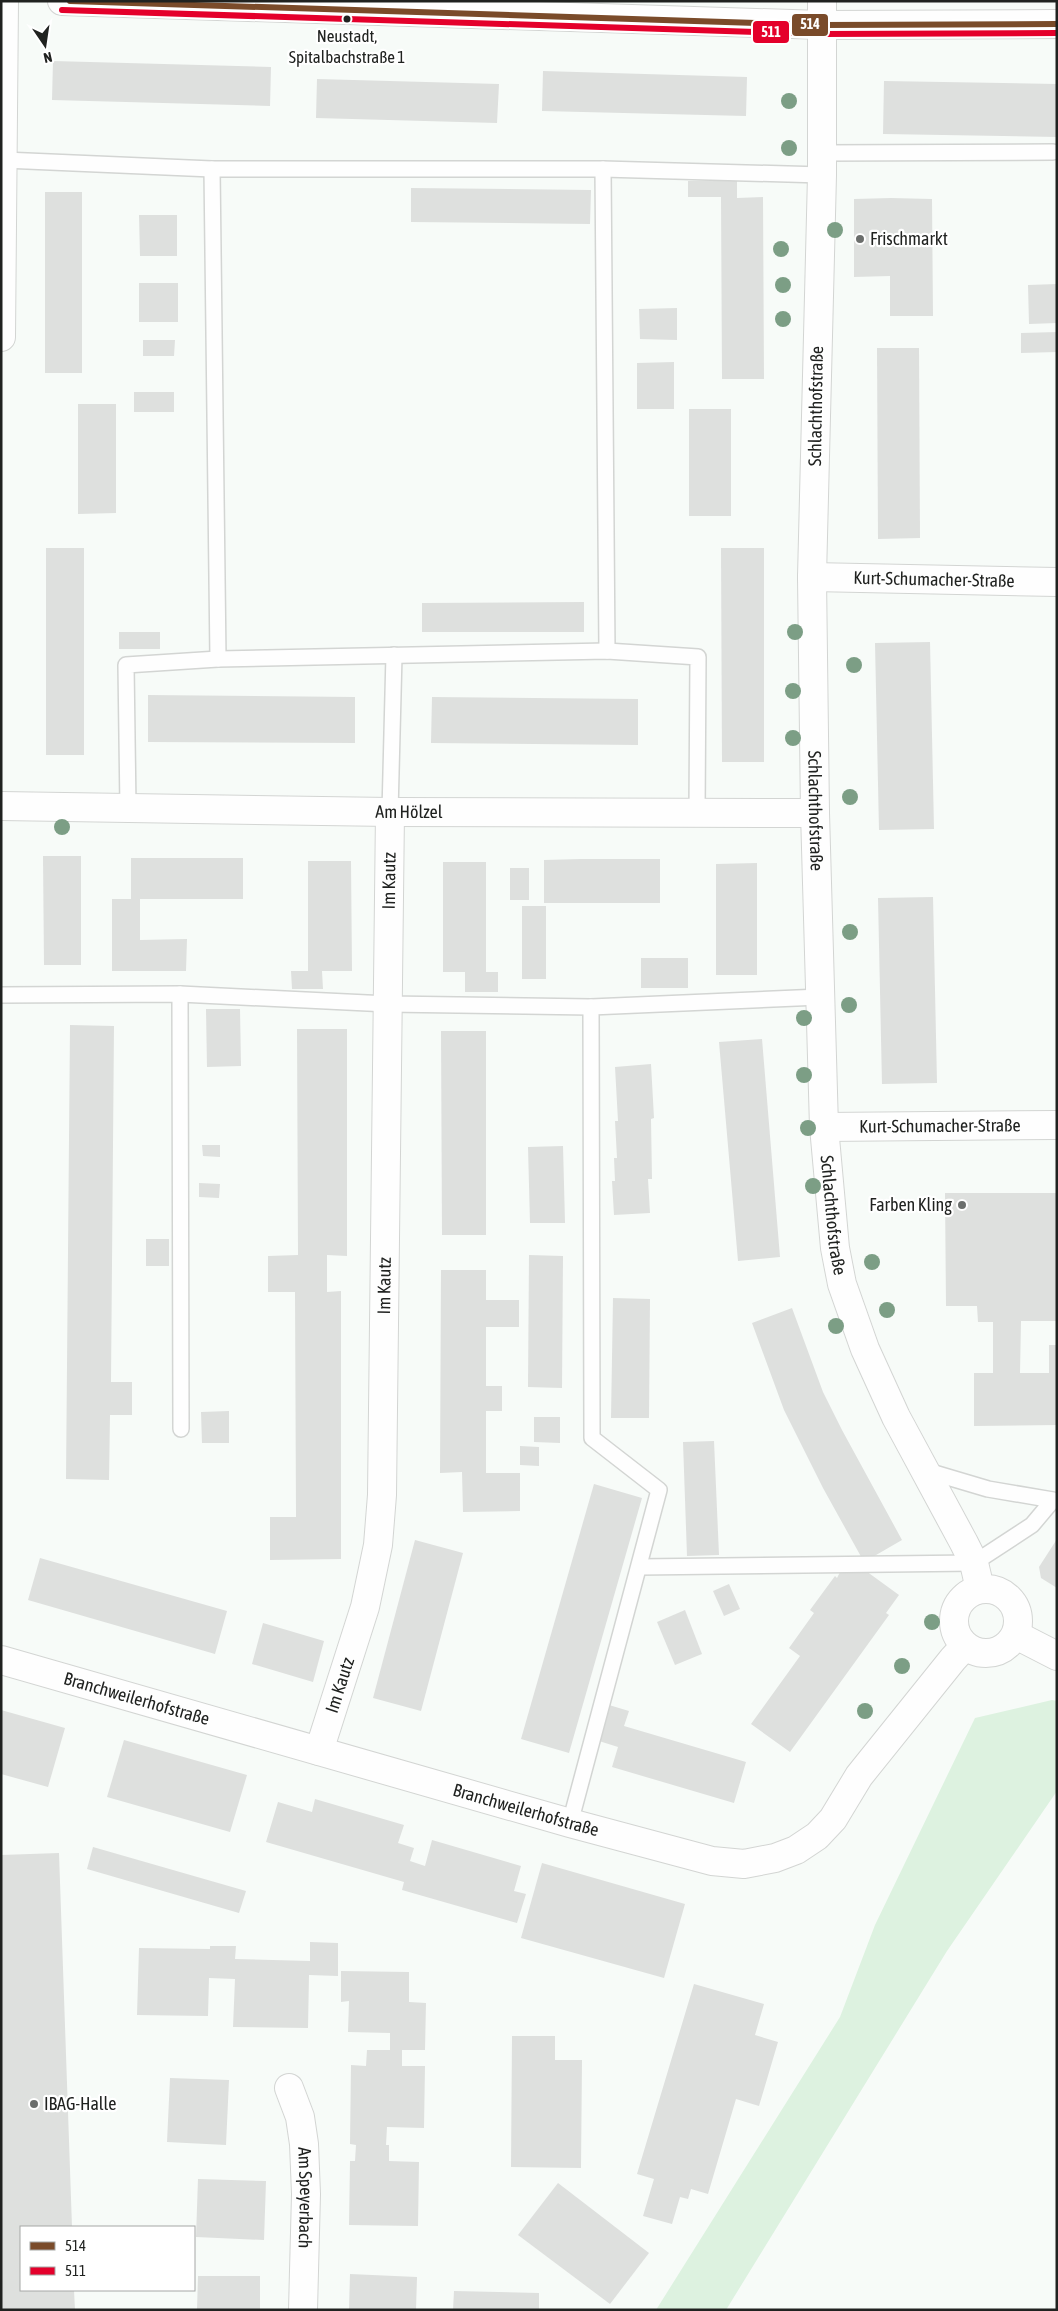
<svg xmlns="http://www.w3.org/2000/svg" width="1058" height="2311" font-family="'Asap Condensed',sans-serif">
<style>
.green{fill:#ddf2e0}
.building{fill:#dee0de}
.lines{fill:none;stroke-linecap:round;stroke-linejoin:round}
.service-casing{stroke:#d3d5d3;stroke-width:18}
.minor-casing{stroke:#d3d5d3;stroke-width:30}
.tertiary-casing{stroke:#d3d5d3;stroke-width:30}
.service{stroke:#fefefe;stroke-width:15}
.minor{stroke:#fefefe;stroke-width:28}
.tertiary{stroke:#fefefe;stroke-width:28}
.bus-1-casing{stroke:#fff;stroke-width:10}
.bus-2-casing{stroke:#fff;stroke-width:10}
.bus-1{stroke:#7a4b2a;stroke-width:6}
.bus-2{stroke:#e4002b;stroke-width:6}
.tree{fill:#7c9e85}
.bus-dot{fill:#202220;stroke:#fff;stroke-width:2}
.poi-dot{fill:#6b6e6c;stroke:#fff;stroke-width:2}
.labels{text-anchor:middle;stroke-width:4.5;stroke-linejoin:round;paint-order:stroke}
.bus-label{font-size:17px;fill:#202220;stroke:#fff}
.poi-label{font-size:18px;fill:#202220;stroke:#fff;text-anchor:start}
.street-label{font-size:18px;fill:#202220;stroke:#fff}
.line-badge{stroke:#fff;stroke-width:2}
.badge-label{font-size:14px;text-anchor:middle;font-weight:bold;fill:#fff}
</style>
<rect width="100%" height="100%" fill="#f7fbf8"/>
<path class="green" d="M1052,1700L1057,1701V1791L947,1951L726,2310H656L840,2017L875,1925L975,1718Z"/>
<g class="building">
<path d="M53,61L271,67L270,106L52,100Z"/>
<path d="M543,71L747,77L746,116L542,111Z"/>
<path d="M317,79L499,84L497,123L316,118Z"/>
<path d="M884,81L1057,84V137L883,134Z"/>
<path d="M737,180V198L763,197L764,379H722L721,197H688V181Z"/>
<path d="M411,188L591,190L590,224L411,222Z"/>
<rect x="45" y="192" width="37" height="181"/>
<path d="M891,198L932,199L933,316H890V276L854,277V199Z"/>
<path d="M139,215H177V256H140Z"/>
<rect x="139" y="283" width="39" height="39"/>
<path d="M1057,284V323L1029,324L1028,285Z"/>
<path d="M677,308V340L640,339L639,309Z"/>
<path d="M1057,332V352L1021,353V333Z"/>
<path d="M143,340H175L174,356H143Z"/>
<path d="M877,348H919L920,538L878,539Z"/>
<path d="M674,362V409H637V363Z"/>
<rect x="134" y="392" width="40" height="20"/>
<path d="M78,404H116V513L78,514Z"/>
<rect x="689" y="409" width="42" height="107"/>
<rect x="46" y="548" width="38" height="207"/>
<path d="M721,548H764V762H722Z"/>
<path d="M584,602V632H422V603Z"/>
<rect x="119" y="632" width="41" height="17"/>
<path d="M930,642L934,829L879,830L875,643Z"/>
<path d="M148,695L355,697V743L148,742Z"/>
<path d="M432,697L638,699V745L431,743Z"/>
<path d="M43,856H81V965H44Z"/>
<path d="M131,858H243V899H140V940L187,939L186,971H112V899H131Z"/>
<path d="M581,859H660V903H544V860Z"/>
<path d="M308,861H351L352,971H322L323,989H292L291,971H308Z"/>
<path d="M443,862H486V972H498V992H465V972H443Z"/>
<path d="M757,863V975H716V864Z"/>
<rect x="510" y="868" width="19" height="32"/>
<path d="M933,897L937,1083L882,1084L878,898Z"/>
<rect x="522" y="906" width="24" height="73"/>
<rect x="641" y="958" width="47" height="30"/>
<path d="M206,1009H240L241,1066L207,1067Z"/>
<path d="M70,1025L114,1026L111,1382H132V1415H110L109,1480L66,1479Z"/>
<path d="M297,1029H347V1256L327,1255V1292L341,1291V1559L270,1560V1517H296L295,1292H268V1256L298,1255Z"/>
<path d="M441,1031H486V1235H442Z"/>
<path d="M762,1039L780,1257L738,1261L719,1042Z"/>
<path d="M651,1064L654,1118L651,1119L652,1179H648L650,1213L614,1215L612,1181H615L614,1158H617L615,1121H618L615,1067Z"/>
<path d="M202,1145H220V1157L203,1156Z"/>
<path d="M563,1146L565,1223H530L528,1147Z"/>
<path d="M199,1183L220,1184L219,1198L199,1197Z"/>
<path d="M945,1193H1057V1321H1021L1020,1373H1049V1345H1057V1425L974,1426V1373H993V1322H978L977,1306H946Z"/>
<rect x="146" y="1239" width="23" height="27"/>
<path d="M529,1255L563,1256L562,1388L528,1387Z"/>
<path d="M441,1270H486V1300H519V1327H486V1386H502V1411H486V1473H520V1511L463,1512L462,1472L440,1473Z"/>
<path d="M613,1298L650,1299L649,1418H611Z"/>
<path d="M792,1308L823,1392L842,1430L902,1540L864,1562L823,1488L784,1410L752,1323Z"/>
<path d="M229,1411V1443H202L201,1412Z"/>
<path d="M534,1417H560V1443L534,1442Z"/>
<path d="M714,1441L719,1555L687,1556L683,1442Z"/>
<path d="M520,1446L539,1447V1466L520,1465Z"/>
<path d="M594,1484L642,1498L569,1753L521,1739Z"/>
<path d="M1057,1539V1588L1041,1578L1039,1567Z"/>
<path d="M415,1540L463,1553L421,1711L373,1698Z"/>
<path d="M40,1558L227,1611L215,1654L28,1600Z"/>
<path d="M866,1571L899,1595L886,1613L889,1615L790,1752L751,1724L800,1656L789,1648L814,1613L810,1610L835,1576L837,1578L840,1572Z"/>
<path d="M729,1584L740,1609L724,1616L713,1591Z"/>
<path d="M685,1610L702,1654L675,1665L657,1622Z"/>
<path d="M263,1623L324,1641L313,1682L252,1664Z"/>
<path d="M609,1705L629,1711L624,1726L746,1762L734,1803L612,1767L618,1747L599,1741Z"/>
<path d="M1,1710L65,1728L48,1787L1,1774Z"/>
<path d="M124,1740L247,1775L230,1832L107,1797Z"/>
<path d="M315,1799L404,1825L398,1843L414,1848L410,1861L425,1866L432,1840L521,1866L514,1891L526,1894L517,1923L402,1890L404,1882L266,1842L278,1802L312,1812Z"/>
<path d="M93,1847L246,1891L239,1913L87,1869Z"/>
<path d="M59,1853L72,2227H21V2290H74L75,2310H1V1855Z"/>
<path d="M542,1863L685,1904L664,1978L521,1938Z"/>
<path d="M310,1942L338,1943V1976L309,1975L308,2028L233,2027L235,1979L209,1978L208,2016L137,2015L139,1948L210,1949V1946H236L235,1959L310,1961Z"/>
<path d="M341,1971L409,1972V2002L426,2003L425,2050H402V2066H425L424,2128L387,2127L386,2145H389V2161L419,2162L418,2226L349,2225L350,2161H355L356,2145L350,2144L351,2065L366,2066L367,2050H390V2033L348,2032L349,2001L341,2002Z"/>
<path d="M694,1984L764,2004L755,2035L778,2042L759,2106L736,2099L708,2194L691,2189L688,2199L680,2197L672,2224L643,2216L654,2179L637,2174Z"/>
<path d="M512,2036H555V2060H582L581,2168L511,2167Z"/>
<path d="M170,2078L229,2080L226,2145L167,2142Z"/>
<path d="M198,2179L266,2181L264,2240L196,2237Z"/>
<path d="M558,2183L649,2253L610,2304L518,2235Z"/>
<path d="M350,2274L417,2277L416,2310H349Z"/>
<path d="M198,2276H260V2310H197Z"/>
<path d="M454,2291L539,2293V2310H453Z"/>
</g>
<g class="lines">
<defs>
<g id="service">
<path d="M822,153L1053,152"/>
<path d="M4,160L212,169H603L822,175"/>
<path d="M212,169L218,659"/>
<path d="M603,169L607,651"/>
<path d="M128,808L126,665L218,659L607,651L698,657L697,813"/>
<path d="M390,812L394,655"/>
<path d="M180,994L181,1429"/>
<path d="M1,995L180,994L388,1004L591,1007L820,997"/>
<path d="M639,1567L974,1563L1032,1525L1053,1500L988,1489L924,1470"/>
<path d="M570,1823L659,1490L592,1438L591,1007"/>
</g>
<g id="minor">
<path d="M62,1L822,25L1057,24"/>
<path id="s1" d="M822,1V175L812,577L815,813L824,1127L835,1248L842,1284L865,1349L896,1417L964,1543L974,1563L980,1589"/>
<path d="M1,337L4,1"/>
<path id="s2" d="M812,577L1057,582"/>
<path id="s3" d="M1,806L390,812L815,813"/>
<path id="s4" d="M824,1127L1057,1125"/>
<path id="s5" d="M319,1751L365,1607L378,1545L382,1495L390,812"/>
<path id="s6" d="M289,2088L300,2117L304,2144L306,2194L303,2310"/>
</g>
<g id="tertiary">
<circle cx="986" cy="1621" r="32"/>
<path d="M1016,1635L1057,1656"/>
<path id="s7" d="M1,1660L570,1823L712,1861L744,1864L775,1858L796,1850L817,1836L833,1819L859,1776L953,1659L965,1646"/>
</g>
</defs>
<use href="#service" class="service-casing"/>
<use href="#minor" class="minor-casing"/>
<use href="#tertiary" class="tertiary-casing"/>
<use href="#service" class="service"/>
<use href="#minor" class="minor"/>
<use href="#tertiary" class="tertiary"/>
<defs>
<path id="bus-1" d="M70,1L822,25L1057,24"/>
<path id="bus-2" d="M62,10L822,34L1057,33"/>
</defs>
<use href="#bus-1" class="bus-1-casing"/>
<use href="#bus-2" class="bus-2-casing"/>
<use href="#bus-1" class="bus-1"/>
<use href="#bus-2" class="bus-2"/>
</g>
<g class="tree">
<circle cx="789" cy="101" r="8"/>
<circle cx="789" cy="148" r="8"/>
<circle cx="835" cy="230" r="8"/>
<circle cx="781" cy="249" r="8"/>
<circle cx="783" cy="285" r="8"/>
<circle cx="783" cy="319" r="8"/>
<circle cx="795" cy="632" r="8"/>
<circle cx="854" cy="665" r="8"/>
<circle cx="793" cy="691" r="8"/>
<circle cx="793" cy="738" r="8"/>
<circle cx="850" cy="797" r="8"/>
<circle cx="62" cy="827" r="8"/>
<circle cx="850" cy="932" r="8"/>
<circle cx="849" cy="1005" r="8"/>
<circle cx="804" cy="1018" r="8"/>
<circle cx="804" cy="1075" r="8"/>
<circle cx="808" cy="1128" r="8"/>
<circle cx="813" cy="1186" r="8"/>
<circle cx="872" cy="1262" r="8"/>
<circle cx="887" cy="1310" r="8"/>
<circle cx="836" cy="1326" r="8"/>
<circle cx="932" cy="1622" r="8"/>
<circle cx="902" cy="1666" r="8"/>
<circle cx="865" cy="1711" r="8"/>
</g>
<circle class="bus-dot" cx="347" cy="19" r="4.5"/>
<g class="poi-dot">
<circle cx="860" cy="239" r="5"/>
<circle cx="962" cy="1205" r="5"/>
<circle cx="34" cy="2104" r="5"/>
</g>
<g class="labels">
<g class="bus-label">
<text x="347" y="42">Neustadt,<tspan x="347" dy="21">Spitalbachstraße 1</tspan></text>
</g>
<g class="poi-label">
<text x="870" y="245">Frischmarkt</text>
<text x="952" y="1211" text-anchor="end">Farben Kling</text>
<text x="44" y="2110">IBAG-Halle</text>
</g>
<g class="street-label">
<text transform="translate(816 406) rotate(-89)" y="6">Schlachthofstraße</text>
<text dy="6" stroke="none"><textPath href="#s2" startOffset="122">Kurt-Schumacher-Straße</textPath></text>
<text dy="6" stroke="none"><textPath href="#s1" startOffset="810">Schlachthofstraße</textPath></text>
<text dy="6" stroke="none"><textPath href="#s3" startOffset="408">Am Hölzel</textPath></text>
<text dy="6" stroke="none"><textPath href="#s5" startOffset="879">Im Kautz</textPath></text>
<text dy="6" stroke="none"><textPath href="#s4" startOffset="116">Kurt-Schumacher-Straße</textPath></text>
<text dy="6" stroke="none"><textPath href="#s1" startOffset="1215">Schlachthofstraße</textPath></text>
<text dy="6" stroke="none"><textPath href="#s5" startOffset="474">Im Kautz</textPath></text>
<text dy="6" stroke="none"><textPath href="#s5" startOffset="69">Im Kautz</textPath></text>
<text dy="6" stroke="none"><textPath href="#s7" startOffset="141">Branchweilerhofstraße</textPath></text>
<text dy="6" stroke="none"><textPath href="#s7" startOffset="546">Branchweilerhofstraße</textPath></text>
<text dy="6" stroke="none"><textPath href="#s6" startOffset="112">Am Speyerbach</textPath></text>
</g>
</g>
<g class="line-badge">
<rect x="791" y="13" width="38" height="24" rx="5" fill="#7a4b2a"/>
<rect x="752" y="20" width="38" height="24" rx="5" fill="#e4002b"/>
</g>
<g class="badge-label">
<text x="810" y="29">514</text>
<text x="771" y="37">511</text>
</g>
<rect width="1058" height="2311" fill="none" stroke="#202220" stroke-width="5"/>
<rect x="20" y="2226" width="175" height="65" fill="#ffffff" stroke="#a6a7a6"/>
<rect x="30" y="2242" width="25" height="8" fill="#7a4b2a" stroke="#a6a7a6"/>
<text x="65" y="2251" font-size="15" fill="#202220">514</text>
<rect x="30" y="2267" width="25" height="8" fill="#e4002b" stroke="#a6a7a6"/>
<text x="65" y="2276" font-size="15" fill="#202220">511</text>
<g transform="translate(45 45) rotate(167)" stroke="#ffffff" stroke-width="4" paint-order="stroke">
<path d="M0-4L9 19L0 12L-9 19Z" fill="#202220"/>
<text y="-8" font-size="14" font-weight="bold" text-anchor="middle" fill="#202220">N</text>
</g>
</svg>
